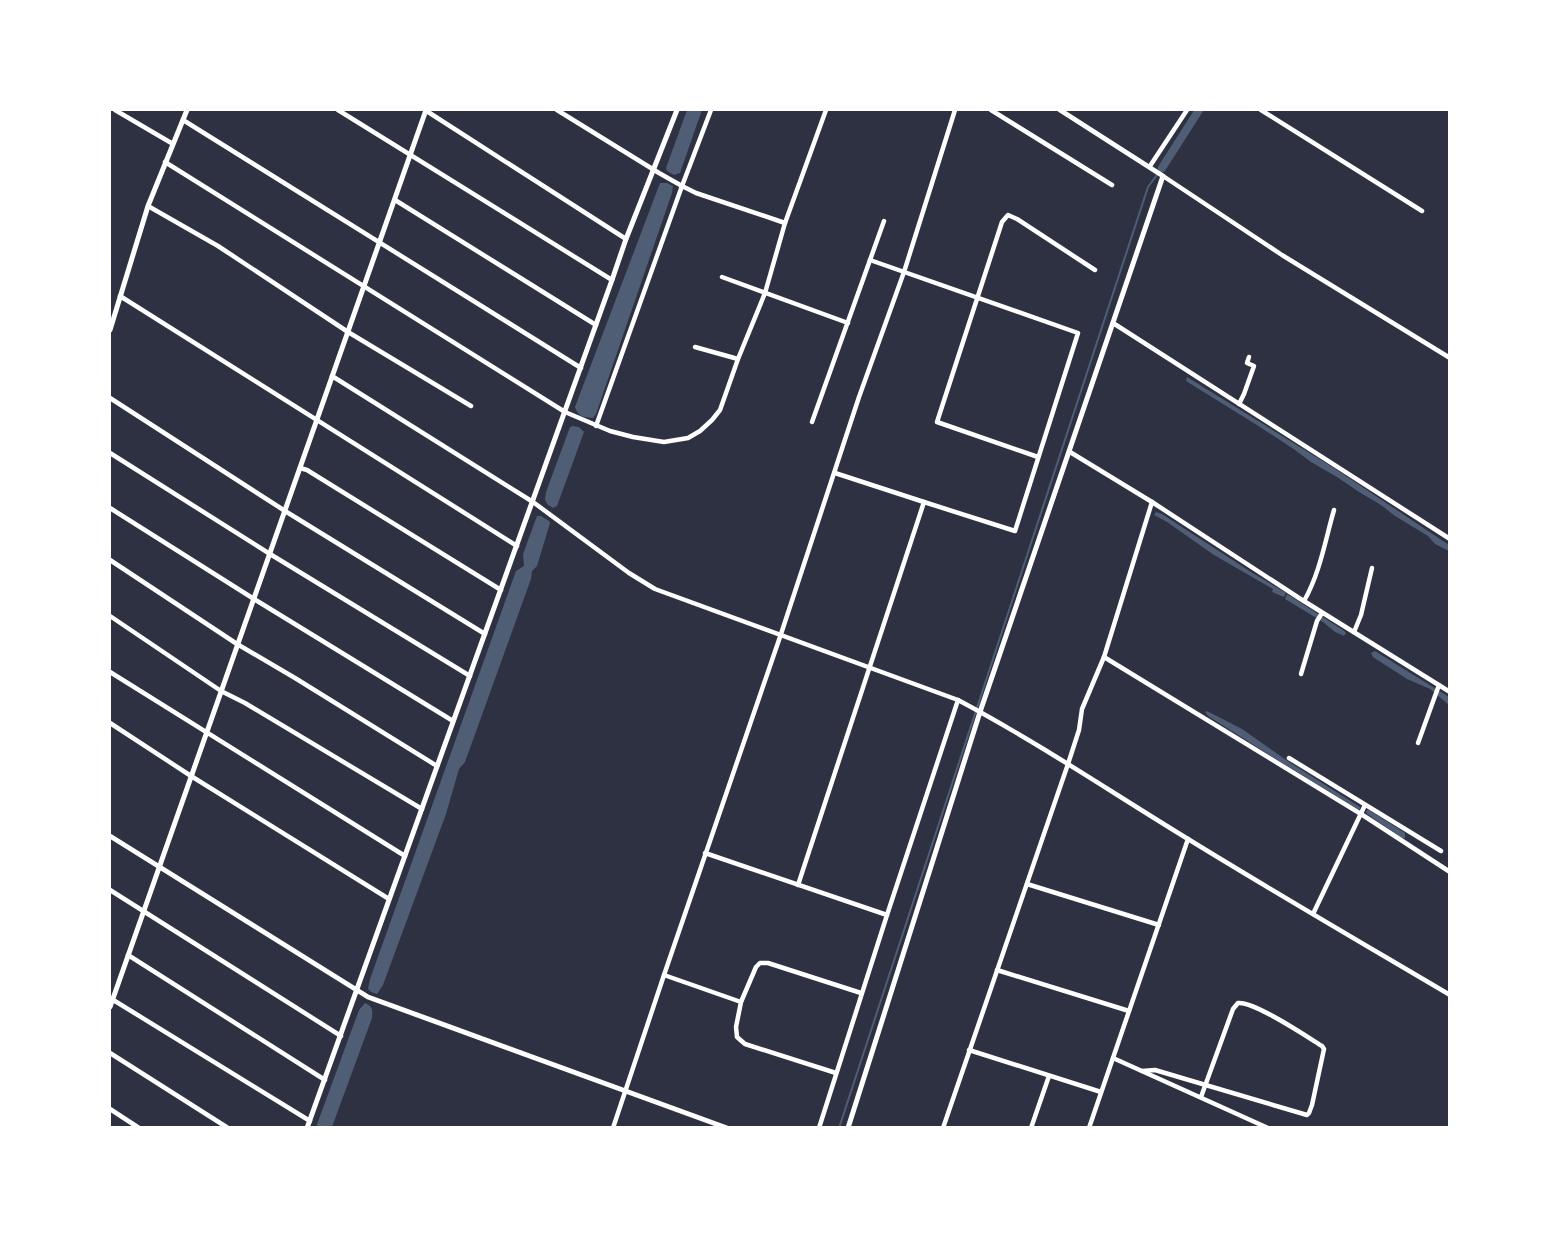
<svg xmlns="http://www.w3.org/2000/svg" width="1559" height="1237" font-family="Lora,serif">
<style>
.water{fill:#4f5d75}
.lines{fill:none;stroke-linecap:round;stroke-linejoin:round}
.stream{stroke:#4f5d75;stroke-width:2}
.canal{stroke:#4f5d75;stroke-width:8}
.minor{stroke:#fff;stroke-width:4.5}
.tertiary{stroke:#fff;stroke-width:5}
</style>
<rect width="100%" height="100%" fill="#2d3142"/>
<g class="water">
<path d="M687,110H702L680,173L674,175L667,171L666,168Z"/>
<path d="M660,183H667L673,186L672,193L596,414L593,418C584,417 578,417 575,407Z"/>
<path d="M1187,377L1334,468L1449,545V551L1435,544L1428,536L1395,516L1381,505L1359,492L1337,477L1311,462L1295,450L1260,427L1186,381Z"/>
<path d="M573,426L579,427L584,432L557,506L553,508L548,505L545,500L546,492L570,427Z"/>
<path d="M1156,512L1162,514L1251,572L1286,593L1284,597L1272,592L1273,589L1214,555L1167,522L1154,515Z"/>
<path d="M537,516H541L549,521L550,523L537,566L532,571L531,579L465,762L459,769L446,814L383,985L377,994L371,992L368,989L370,979L516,571L524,566L523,554Z"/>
<path d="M1287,594L1343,630L1346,633L1344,636L1335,632L1323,622L1285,599Z"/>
<path d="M1375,651L1449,697V705L1430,689L1407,679L1373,657L1371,653Z"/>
<path d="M1207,711L1242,729L1289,762L1360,807V809H1358L1284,764L1208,716L1205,712Z"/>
<path d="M1367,810H1369L1405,833V838H1402L1367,814L1366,812Z"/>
<path d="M365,1003C372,1006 373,1009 372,1018L332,1127H316L359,1010Z"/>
</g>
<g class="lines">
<path class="stream" d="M839,1128L1148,187L1162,168"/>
<path class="canal" d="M1162,168L1199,110"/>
<g class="minor">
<path d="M115,110L173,144"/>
<path d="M338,110L612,280"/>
<path d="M425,110L626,239"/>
<path d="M557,110L659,173L682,186L696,193L785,223"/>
<path d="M991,110L1112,185"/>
<path d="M1261,110L1422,211"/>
<path d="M183,120L581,368"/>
<path d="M165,162L565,412L610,431L633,437L664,442L688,438L700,431L712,420L720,410L738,359L765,293L785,223L826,110"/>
<path d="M1150,166L1187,110"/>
<path d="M1163,176L1282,255L1450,358"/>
<path d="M395,200L596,325"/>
<path d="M148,206L218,246L348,332L471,406"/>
<path d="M722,277L848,323"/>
<path d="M120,296L517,546"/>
<path d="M1113,323L1450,539"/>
<path d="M695,347L738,359"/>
<path d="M332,376L533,502L629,573L655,589L958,700C1037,742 1111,792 1188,839C1274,892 1362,943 1450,995"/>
<path d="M110,398L285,511L485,634"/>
<path d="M1239,404L1244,394L1254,366L1247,363L1249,357"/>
<path d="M812,422L884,221"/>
<path d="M596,426L682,186L711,110"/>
<path d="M1070,452L1152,502L1299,598L1450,692"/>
<path d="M110,453L270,554L470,676"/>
<path d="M1038,457L937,422L1002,222L1008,215L1017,219L1095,270"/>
<path d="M300,468L307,470L501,590"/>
<path d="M835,473L924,502L1015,531L1078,333L870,260"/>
<path d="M110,508L254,599L453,721"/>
<path d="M110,560L237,644L295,678L437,766"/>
<path d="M1304,601C1320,573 1325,541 1334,510"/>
<path d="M110,616L221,691L245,703L422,809"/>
<path d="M1354,632L1361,615L1372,568"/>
<path d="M1104,657L1361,814L1450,872"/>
<path d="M110,672L405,856"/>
<path d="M1301,674L1317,621L1322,613"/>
<path d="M110,723L191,776L389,899"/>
<path d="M1418,743L1439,685"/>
<path d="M1289,758L1441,851"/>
<path d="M705,853L887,915"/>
<path d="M1027,884L1159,925"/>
<path d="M798,885L924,502"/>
<path d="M110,890L341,1036"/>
<path d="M1313,914L1365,805"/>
<path d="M128,955L325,1080"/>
<path d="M997,970L1129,1011"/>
<path d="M664,975L741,1002"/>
<path d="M110,998L310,1121"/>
<path d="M969,1050L1101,1092"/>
<path d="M110,1053L228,1128"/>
<path d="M1113,1058L1268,1128"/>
<path d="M1142,1071L1155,1070L1307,1115L1309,1113L1312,1105L1324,1049L1322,1046C1306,1036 1254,1001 1238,1003L1233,1009L1201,1097"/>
<path d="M836,1073L745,1044L737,1037L736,1027L741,1002L756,967L760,963H768L861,993"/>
<path d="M110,1109L139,1128"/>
<path d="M613,1128L664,975L781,634L859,397L904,272L955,110"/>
<path d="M819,1128L887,915L958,700"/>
<path d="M943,1128L1068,764L1079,730L1082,709L1104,657L1152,502"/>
<path d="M1031,1128L1049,1076"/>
<path d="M1089,1128L1188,839"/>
</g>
<g class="tertiary">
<path d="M110,330L148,206L187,110"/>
<path d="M110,836L368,997L727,1128"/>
<path d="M110,1007L426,110"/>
<path d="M307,1128L612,280L626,239L677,110"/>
<path d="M848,1128L980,712L1163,176L1060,110"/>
</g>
</g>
<rect width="1559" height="1237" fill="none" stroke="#ffffff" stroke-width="222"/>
</svg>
